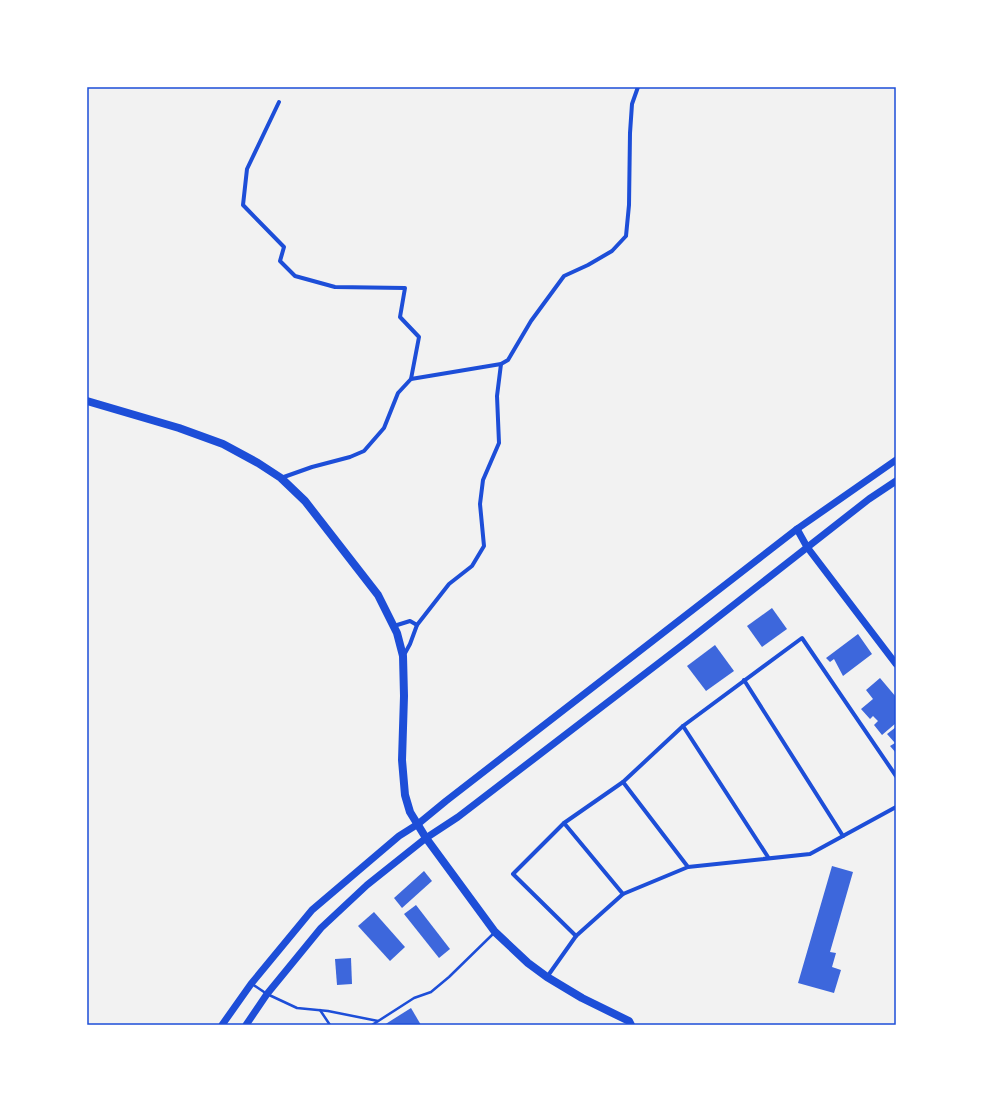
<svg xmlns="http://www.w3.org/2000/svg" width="983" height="1112" font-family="'Work Sans',sans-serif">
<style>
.building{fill:#3d67dc}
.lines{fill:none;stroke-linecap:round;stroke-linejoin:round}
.service{stroke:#1d4ed8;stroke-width:2.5}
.minor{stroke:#1d4ed8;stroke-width:4}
.tertiary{stroke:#1d4ed8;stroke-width:7}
.secondary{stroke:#1d4ed8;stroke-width:8}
.neatline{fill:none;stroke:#1d4ed8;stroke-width:1.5}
</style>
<rect width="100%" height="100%" fill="#f2f2f2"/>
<g class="building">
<path d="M772,608L787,629L762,647L747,626Z"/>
<path d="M858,634L872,654L843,676L834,659L830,662L826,658Z"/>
<path d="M715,645L734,671L706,691L687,666Z"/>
<path d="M880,678L896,697V723L882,735L874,725L878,721L873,716L870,719L861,709L873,699L866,690Z"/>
<path d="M896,727V753L890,746L895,743L887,734Z"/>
<path d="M832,866L853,872L830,952L836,953L832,967L841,970L834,993L798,983Z"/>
<path d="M424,871L432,881L402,908L394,898Z"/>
<path d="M416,905L450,949L439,958L404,914Z"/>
<path d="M374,912L405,947L390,961L358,926Z"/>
<path d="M351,958L352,984L337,985L335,959Z"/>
<path d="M411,1008L421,1025H384Z"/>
</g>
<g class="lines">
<g class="service">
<path d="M252,984L267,994L297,1008L328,1011L378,1021"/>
<path d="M320,1010L330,1025"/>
<path d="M372,1025L414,998L431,992L449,977L494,933"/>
</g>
<g class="minor">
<path d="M279,102L247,169L243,205L284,247L280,261L295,276L335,287L405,288L400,317L419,337L411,379"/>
<path d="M281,478L312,467L350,457L364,451L384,428L398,393L411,379L501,364L508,360L531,321L564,276L588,265L612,251L626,236L629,205L630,133L632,104L638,87"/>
<path d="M394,626L410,621L417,625"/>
<path d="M404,655L410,644L417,625L449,584L472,566L484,546L480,504L483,480L499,443L497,396L501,364"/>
<path d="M744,680L843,836"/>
<path d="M683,726L768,857"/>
<path d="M623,782L688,867"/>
<path d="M564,823L623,894"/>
<path d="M576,936L513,874L564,823L623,782L683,726L802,638L896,776"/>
<path d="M547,977L576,936L623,894L688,867L810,854L896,807"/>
</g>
<g class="tertiary">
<path d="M797,529L807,547L896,664"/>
<path d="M222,1025L251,984L312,910L399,836L418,824L446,801L797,529L896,460"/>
<path d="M246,1025L267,994L321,928L367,885L426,838L458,817L685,643L869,499L896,481"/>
</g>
<path class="secondary" d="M87,401L179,428L223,444L258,463L281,478L305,501L378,595L397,633L403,656L404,696L402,760L405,795L410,812L426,838L495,932L528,963L547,977L582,998L629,1021L631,1025"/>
</g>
<rect width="983" height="1112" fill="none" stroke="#ffffff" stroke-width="176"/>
<rect x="88" y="88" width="807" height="936" class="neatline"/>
</svg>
